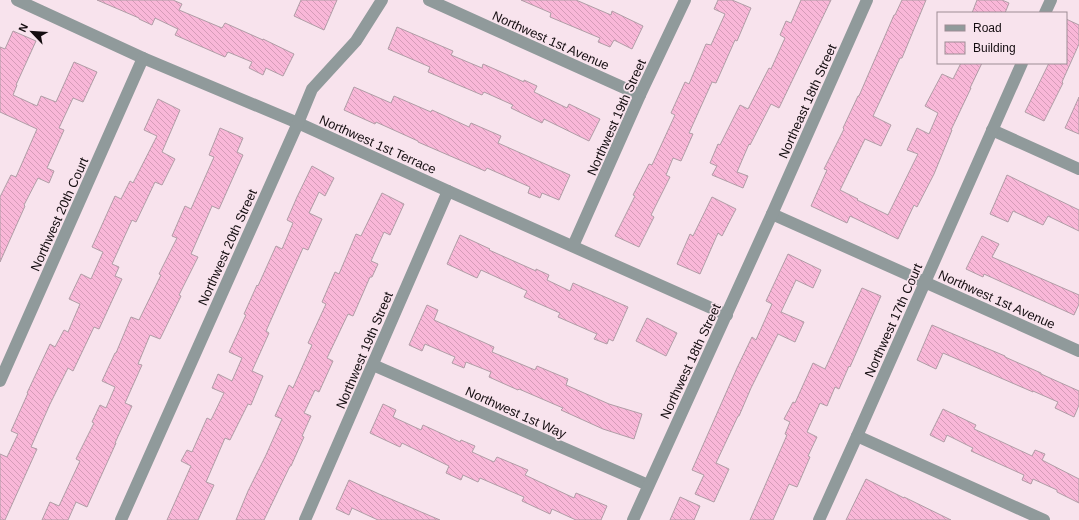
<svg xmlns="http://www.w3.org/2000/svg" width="1079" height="520" font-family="Helvetica,sans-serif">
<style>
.building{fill:url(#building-back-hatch);stroke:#b09da6}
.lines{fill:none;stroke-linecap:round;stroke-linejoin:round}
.street{stroke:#909a9b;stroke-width:12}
.labels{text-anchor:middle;stroke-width:3.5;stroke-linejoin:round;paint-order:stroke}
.street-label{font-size:13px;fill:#140d10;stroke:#f8e3ed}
</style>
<defs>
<pattern id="building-back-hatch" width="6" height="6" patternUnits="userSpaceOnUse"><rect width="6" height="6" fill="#f9b7d8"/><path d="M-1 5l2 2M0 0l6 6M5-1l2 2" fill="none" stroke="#d59cb8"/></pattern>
</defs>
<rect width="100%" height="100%" fill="#f8e3ed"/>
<g class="building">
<path d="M97,0H173L182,4L179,10L222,28L225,23L263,40V39L294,54L283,76L266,68L263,75L249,68L252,62L228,52L225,57L175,35L178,29L155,18L152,25L139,19V18Z"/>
<path d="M301,0H337L324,30L294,16Z"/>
<path d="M521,0H576L611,15L612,11L643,26L632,49L614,40L610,47L598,42L600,38L550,17L551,13Z"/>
<path d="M718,0H732L751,8L737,41L735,40L716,83L712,82L689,133L693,134L681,161L673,158L666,175L670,177L651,215L654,217L639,247L615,236L635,196L633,195L649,164L652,165L675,115L671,113L685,82L689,84L706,44L711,45L725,14L714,9Z"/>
<path d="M801,0H831L779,108L771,104L750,145L749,144L737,172L748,176L743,188L712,175L717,166L710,163L718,144L720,145L740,105L748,109L769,68L771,69L785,38L780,35L786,21L791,23Z"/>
<path d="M902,0H926L902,58H900L873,116L891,125L881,146L865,139L840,190L858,199L857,200L888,215L918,154L907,150L917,128L929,134L938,113L925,106L942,74L953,79L961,63H982L970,88H971L951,130H952L934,174L917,207L914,205L898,239L850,216L847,223L811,206L827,170L824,169L844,129L843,128L858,96H859L894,15H895Z"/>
<path d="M977,0H1002L1009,3L1005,13H972Z"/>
<path d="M1066,19L1079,25V44L1062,82L1063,83L1044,121L1025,112L1049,63H1066Z"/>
<path d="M397,27L453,51L451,55L482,68L483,64L524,82V80L537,86L534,92L567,108L569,104L600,119L589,141L544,119L542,123L511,108L513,105L484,92L482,95L428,72L430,67L388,49Z"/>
<path d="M13,31L36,41L16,85H17L13,95L37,106L41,96L56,102L74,62L97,72L83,102L73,98L59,128L64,130L47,168L54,171L49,183L38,178L24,205L25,206L0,262V197L11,175L16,177L37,129L0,112V47L5,49Z"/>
<path d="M354,87L391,103L394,96L431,112L432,110L469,127L471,123L501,136L498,143L570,175L559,200L542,193L540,198L528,193L530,187L487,168L485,171L418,142V141L376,122L375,124L344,110Z"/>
<path d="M1079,97V134L1065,128Z"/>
<path d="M158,99L180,110L162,152L175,159L162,185L155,182L136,222L132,220L112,264L119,267L115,276L122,279L99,329L94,327L73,371L68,368L50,404L31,447L37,449L5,520H0V454L7,457L18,434L11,431L28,393H27L50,344L55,347L64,330L68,332L80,304L69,299L81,274L91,279L103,252L92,247L115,196L121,199L130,181L133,183L157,136L144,130Z"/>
<path d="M220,128L243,138L237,152L243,155L219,209L212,206L191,254L198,257L179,295L181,296L160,339L150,335L138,364L142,365L125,403L132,406L115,443H116L87,507L76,502L68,520H42L50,502L59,506L80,461L76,459L94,423L92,422L100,405L106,408L115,387L102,381L115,353H116L131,317L139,320L161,275L159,274L177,238L172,236L185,206L191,209L214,157L209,155Z"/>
<path d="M312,166L334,178L325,196L319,192L309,213L322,219L308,250L303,248L266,331L269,333L252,371L263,376L251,405L248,404L230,440L225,438L206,482L214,485L198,520H167L191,466L181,461L187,450L192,452L207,418L211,420L224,393L212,388L218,374L232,381L242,358L229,352L246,315L244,314L257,285L258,286L276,246L282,249L293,223L287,220L297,197Z"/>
<path d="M1007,175L1079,210V231L1048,216L1043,225L1013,211L1008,222L990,214Z"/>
<path d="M382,193L404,204L390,235L384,232L371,261L378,264L372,277H370L353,316L348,314L327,358L333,361L319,392L315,390L304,413L311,416L302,436L304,437L291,466H290L264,520H236L248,491L266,455L282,419L275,416L289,385L293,388L312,345L308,343L326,304L322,302L335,272L339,274L356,234L361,236Z"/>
<path d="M712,197L736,209L722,236L718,233L700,274L677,264L690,234L693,236Z"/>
<path d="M460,235L490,249L489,250L536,271V269L549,275L547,280L570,291L573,283L628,307L613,341L609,339L607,344L594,339L597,334L558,317L560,313L524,297L527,291L481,270L477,278L447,264Z"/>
<path d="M982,236L999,244L992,257L1079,295V304L1074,315L984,274L983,277L966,269Z"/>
<path d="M788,254L821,270L813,288L796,280L781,312L804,322L795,342L778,334L751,388L739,416H738L716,463L729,469L714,502L695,494L704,475L692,470L737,368L752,337L756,340L772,304L766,301Z"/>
<path d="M862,288L881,296L850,367L849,366L839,389L835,387L827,406L820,403L807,432L817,437L808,456L810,457L797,487L789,484L773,520H750L787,435L785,434L790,422L784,419L793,402L795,403L813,363L825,369Z"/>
<path d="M427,305L438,310L434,320L494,347L492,352L535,370L537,366L568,379L566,385L609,404L642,414L634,439L603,429L561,410L563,408L519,389L518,390L489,377L491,372L466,362L464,368L452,363L455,357L425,344L422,351L409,345Z"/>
<path d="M647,318L677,333L666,356L636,341Z"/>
<path d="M932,325L1005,356V357L1041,373V374L1079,391V405L1074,417L1055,408L1058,402L1033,391V392L943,353L936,369L917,360Z"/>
<path d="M383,404L396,410L393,417L421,430L423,425L460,442L461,440L475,446L472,452L494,462L497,457L528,470L525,475L574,498L576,493L607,506L601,520H576L552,509L550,514L522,501L524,497L480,478L478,482L463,475L461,480L446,473L449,466L402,443L400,447L370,433Z"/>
<path d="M943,409L976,425L974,429L1032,456L1035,450L1045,454L1042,460L1079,479V503L1057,492V490L1033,479L1031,484L1022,480L1024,475L971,451L973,448L947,435L944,442L930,435Z"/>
<path d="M866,479L904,498V497L951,520H846Z"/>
<path d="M349,480L379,494L440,520H378L352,508L349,515L336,509Z"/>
<path d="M680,497L700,506L694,520H670Z"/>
</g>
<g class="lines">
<g class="street">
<path d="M17,0L143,58L298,123L448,191L727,315"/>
<path d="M429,0L640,95"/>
<path d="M1045,13L1051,0"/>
<path d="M992,130L1079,169"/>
<path d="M772,214L1079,351"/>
<path d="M573,246L640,95L685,0"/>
<path d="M373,365L648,485"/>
<path d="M0,381L143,58"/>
<path d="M857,436L1044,520"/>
<path d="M121,520L298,123L312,89L356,41L382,0"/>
<path d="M305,520L448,191"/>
<path d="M633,520L772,214L867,0"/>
<path d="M819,520L857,436L1022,63"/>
</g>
</g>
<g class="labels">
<g class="street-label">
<text transform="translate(551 40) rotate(24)" y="5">Northwest 1st Avenue</text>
<text transform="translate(807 101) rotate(-66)" y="5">Northeast 18th Street</text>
<text transform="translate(616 117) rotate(-66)" y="5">Northwest 19th Street</text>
<text transform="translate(378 144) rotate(24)" y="5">Northwest 1st Terrace</text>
<text transform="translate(59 214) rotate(-66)" y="5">Northwest 20th Court</text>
<text transform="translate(227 247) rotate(-66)" y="5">Northwest 20th Street</text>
<text transform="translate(997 299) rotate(24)" y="5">Northwest 1st Avenue</text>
<text transform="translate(893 320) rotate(-66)" y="5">Northwest 17th Court</text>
<text transform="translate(364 350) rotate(-67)" y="5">Northwest 19th Street</text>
<text transform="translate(690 361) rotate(-65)" y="5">Northwest 18th Street</text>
<text transform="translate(516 412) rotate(24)" y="5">Northwest 1st Way</text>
</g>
</g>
<rect x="937" y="12" width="130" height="52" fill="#f8e3ed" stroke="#9d8d95"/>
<rect x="945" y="25" width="20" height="6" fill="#909a9b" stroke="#9d8d95"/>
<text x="973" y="32" font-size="12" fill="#140d10">Road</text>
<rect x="945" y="42" width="20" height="12" fill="url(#building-back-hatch)" stroke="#9d8d95"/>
<text x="973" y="52" font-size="12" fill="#140d10">Building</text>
<g transform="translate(32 32) rotate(295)" stroke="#f8e3ed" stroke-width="3" paint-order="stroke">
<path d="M0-3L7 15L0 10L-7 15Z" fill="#140d10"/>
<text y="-6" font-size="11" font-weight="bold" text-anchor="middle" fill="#140d10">N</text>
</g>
</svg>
